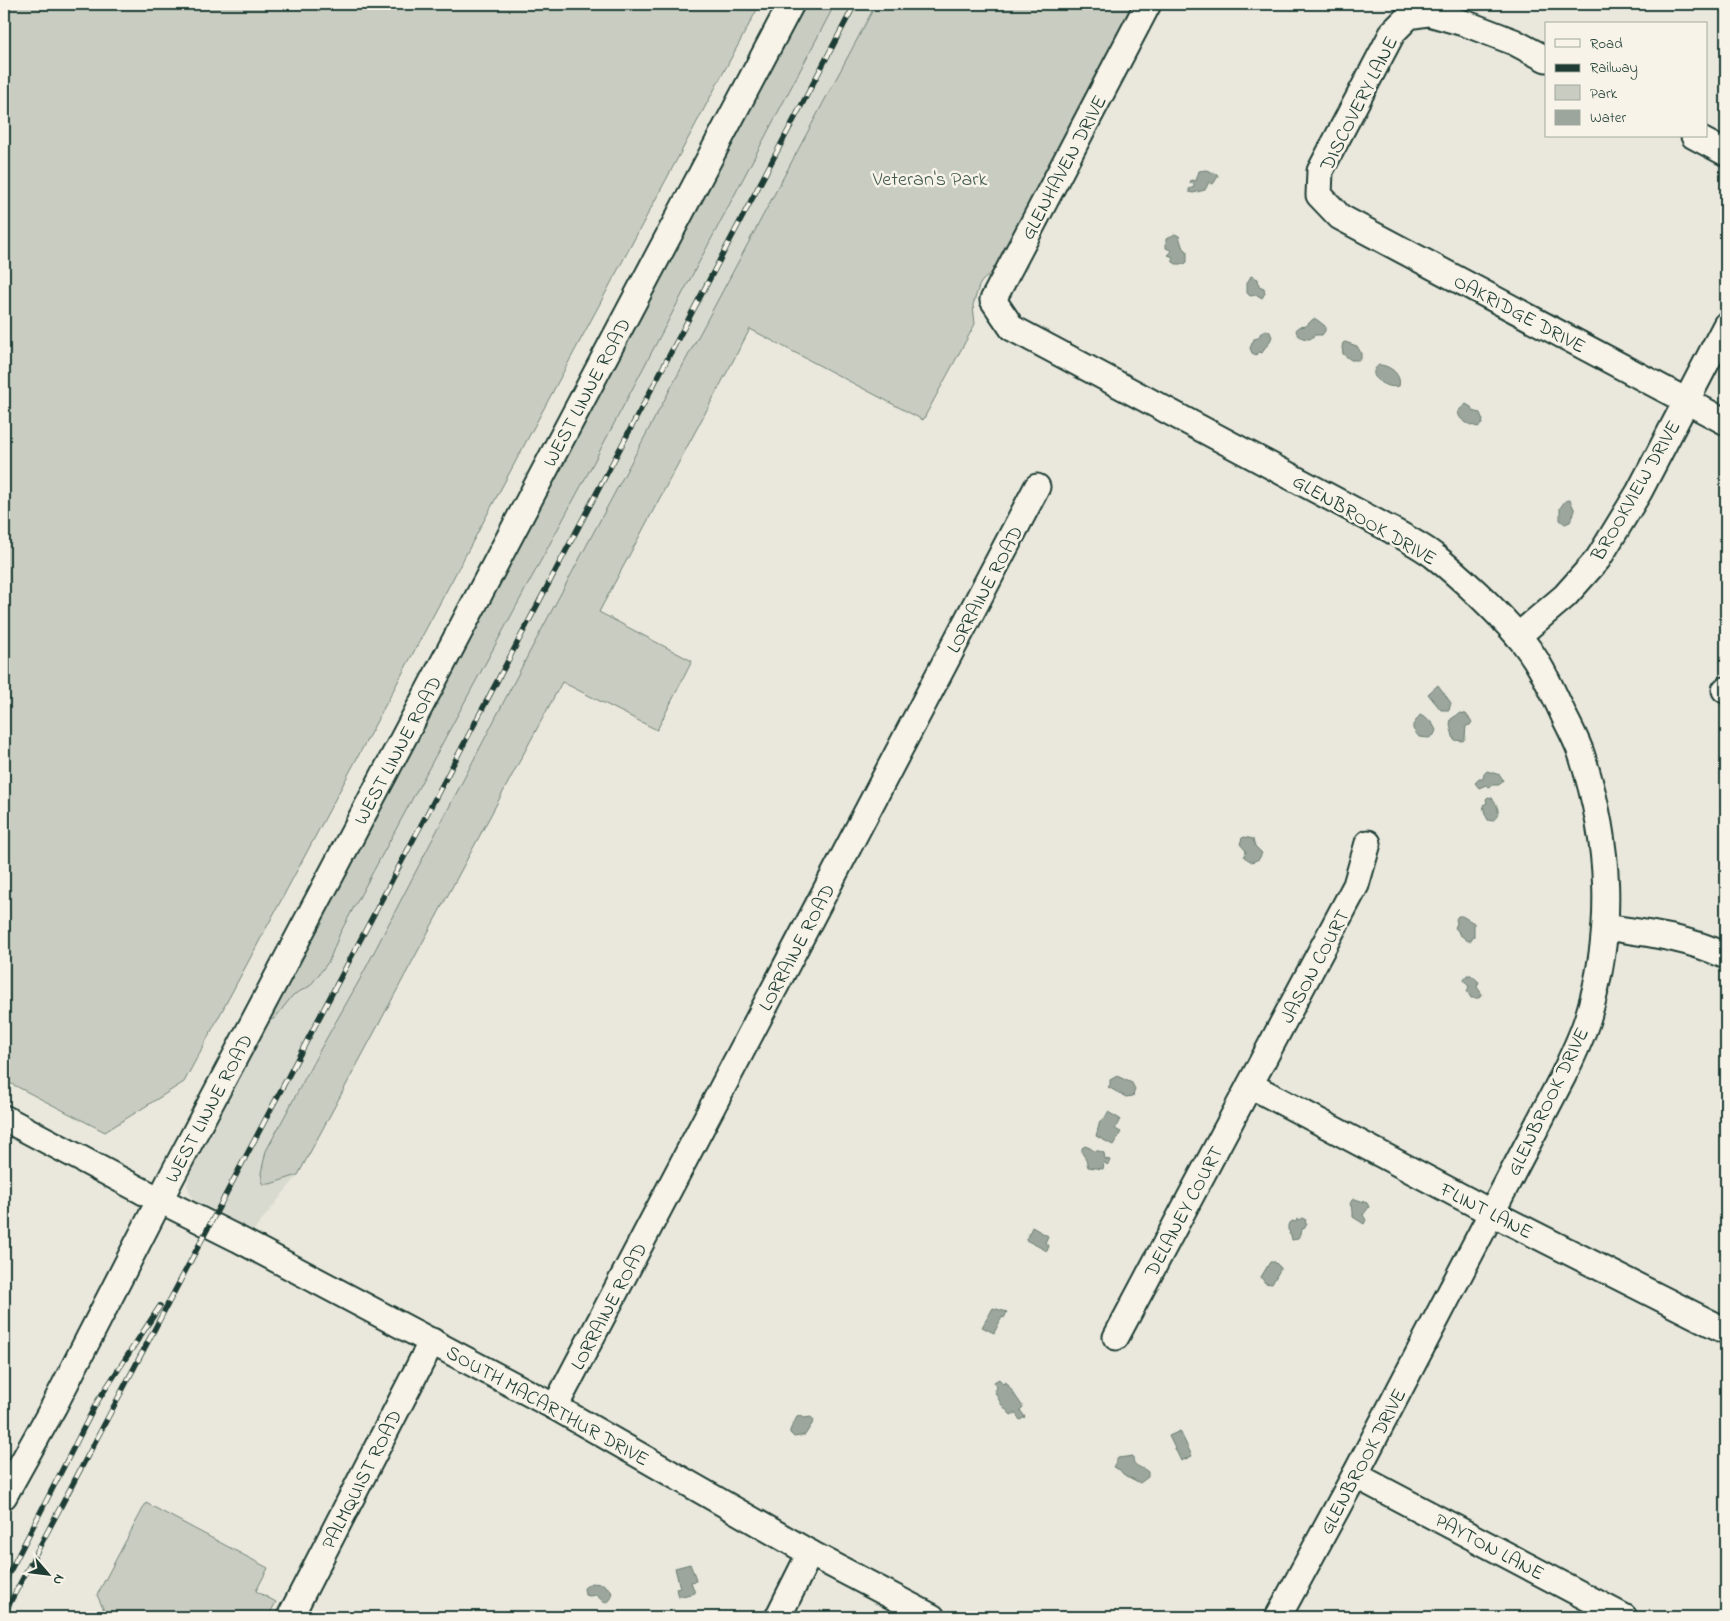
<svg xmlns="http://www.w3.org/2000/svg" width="1730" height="1621" font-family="'Indie Flower',sans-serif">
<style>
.built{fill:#d9dacf}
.green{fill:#c8ccc1;stroke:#74847a}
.water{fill:#9ca69c;stroke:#6a7c72}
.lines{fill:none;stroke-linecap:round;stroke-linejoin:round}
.minor-casing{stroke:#1f3d34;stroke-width:29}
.minor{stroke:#f7f3e8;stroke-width:25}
.rail-casing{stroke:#1f3d34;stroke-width:5.5}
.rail{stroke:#f7f3e8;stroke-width:4;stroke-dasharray:11;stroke-linecap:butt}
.labels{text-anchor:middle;stroke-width:5;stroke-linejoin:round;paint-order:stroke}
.street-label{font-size:20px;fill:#1f3d34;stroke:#f7f3e8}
.park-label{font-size:20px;fill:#415a50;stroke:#f7f3e8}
</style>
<rect width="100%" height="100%" fill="#eae8dd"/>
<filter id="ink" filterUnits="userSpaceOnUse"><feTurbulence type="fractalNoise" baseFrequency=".02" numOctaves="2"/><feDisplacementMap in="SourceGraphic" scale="10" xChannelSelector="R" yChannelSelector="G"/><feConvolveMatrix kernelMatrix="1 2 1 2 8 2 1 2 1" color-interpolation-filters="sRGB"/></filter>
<g filter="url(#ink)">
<path class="built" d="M800,4H903L750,329L298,1175L250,1235L222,1220L219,1214L194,1202L187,1186L192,1160Z"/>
<g class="green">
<path d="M4,4H760L184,1082L105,1132L4,1080Z"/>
<path d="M800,4H835L587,475L340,933L329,961L310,986L293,995L275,1018L263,1024Z"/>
<path d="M876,4H1141L997,268L982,281L979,286L973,305L975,324L923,420L750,329L599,612L692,661L657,730L562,682L298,1175L270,1184H263L261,1173L266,1151L321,1048L360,979L528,655Z"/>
<path d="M146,1503L268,1568L256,1591L276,1602L268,1617H107L97,1595Z"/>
</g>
<g class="water">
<path d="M1206,170L1217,174L1218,176L1214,183L1212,184L1209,182L1205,190L1193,193L1189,192V189L1194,187V184L1190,183L1191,180L1196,181L1199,171Z"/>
<path d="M1175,234L1179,236L1182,246L1187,251V262L1185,264H1176L1172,261L1173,257L1168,255L1172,251L1166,248V239Z"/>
<path d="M1251,276L1258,279L1259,286L1264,288L1265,293L1262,298L1257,295L1250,296L1247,293V283Z"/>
<path d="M1313,319H1316L1325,326V331L1322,335H1315L1310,339C1303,339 1298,337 1296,331L1298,327L1306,326Z"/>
<path d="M1266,330L1270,332L1272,337L1268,345L1266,346L1262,353L1259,352L1256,355L1252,353L1250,348L1254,339L1258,338L1261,333Z"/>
<path d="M1345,342L1357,346L1361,353V359L1360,360H1351L1343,354L1342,347L1343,343Z"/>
<path d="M1379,365C1390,365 1402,375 1399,386C1388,390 1363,376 1379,365Z"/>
<path d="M1466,404L1471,407L1473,411L1480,413L1483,420L1482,424L1478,427C1470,425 1458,421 1458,411Z"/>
<path d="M1570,500L1575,511L1570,522L1565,524L1560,520V508L1565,501Z"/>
<path d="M1438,685L1451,703L1449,710H1441L1428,694Z"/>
<path d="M1460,713L1466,714L1472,722L1470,725L1466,726L1465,738L1463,741L1454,740L1450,725L1451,719Z"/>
<path d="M1420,715L1431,721L1436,730L1434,735L1429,738L1419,737L1413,729V725Z"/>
<path d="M1487,771L1500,775L1503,780L1499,785H1492L1489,787L1486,785L1479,788L1475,783L1479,779H1483L1484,774Z"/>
<path d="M1488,797L1492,798C1498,806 1502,815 1492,821L1488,820L1485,814L1483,805L1487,803L1486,799Z"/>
<path d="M1245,837L1253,839L1255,846L1262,853L1259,859L1252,862L1244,857L1246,851L1240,844L1242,838Z"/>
<path d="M1458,916H1462L1474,923V936L1471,941H1468L1459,934L1458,931L1455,928L1457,923L1456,919Z"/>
<path d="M1467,975H1471L1479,982L1477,987L1482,994L1479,998H1471L1467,991L1469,987L1464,980Z"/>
<path d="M1117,1076L1132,1083L1135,1089L1133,1096L1126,1097L1108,1087L1110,1085V1080Z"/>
<path d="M1108,1112L1120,1119L1115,1129L1121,1132L1113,1145L1096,1136L1100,1121L1105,1118Z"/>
<path d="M1085,1146L1090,1148L1094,1151H1099L1104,1153L1105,1159L1110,1160L1109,1163L1107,1165L1104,1162L1103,1169L1088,1167L1086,1159L1082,1153V1148Z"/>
<path d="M1355,1199L1367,1203L1369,1207L1363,1215L1366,1220L1364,1224L1353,1217V1211L1350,1204L1352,1200Z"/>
<path d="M1302,1218L1306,1220L1305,1223L1307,1224L1304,1229L1303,1228L1298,1239L1292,1240L1291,1235L1289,1234L1290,1232L1288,1230V1225L1292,1221L1296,1222L1297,1219L1299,1220Z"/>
<path d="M1032,1227L1048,1236L1045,1243L1049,1246L1047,1251L1026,1240Z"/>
<path d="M1270,1262H1275L1281,1268L1272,1284L1265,1283L1261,1277Z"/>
<path d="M993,1308L1007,1312L1004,1318L1002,1317L994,1333L982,1327Z"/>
<path d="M999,1379L1003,1384L1006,1382L1023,1407L1020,1410L1025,1417L1020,1420L1015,1413L1011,1415L1001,1404L994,1390L997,1388L994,1382Z"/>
<path d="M800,1416L804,1418L811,1417L814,1421L805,1435L794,1437L790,1433V1430L797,1417Z"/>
<path d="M1180,1431L1192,1456L1181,1461L1169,1436Z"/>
<path d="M1133,1456C1132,1468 1142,1466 1148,1472V1477L1140,1483L1123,1474L1120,1470L1113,1467L1118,1458Z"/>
<path d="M690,1564C692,1570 695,1574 696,1581L691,1582L695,1593L678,1597L676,1589L680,1588L675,1568Z"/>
<path d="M591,1583L603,1584L611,1590L612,1597L609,1601L605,1603L596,1595L590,1596L585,1595L584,1588Z"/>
</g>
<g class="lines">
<defs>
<g id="minor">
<path d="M1148,4L993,300L1012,328L1380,524C1398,534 1417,543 1433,555C1461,577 1495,609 1518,636C1539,659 1552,690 1565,718C1571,730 1578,743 1582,756C1610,843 1615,928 1588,1017C1582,1037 1572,1057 1563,1076L1355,1475L1278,1617"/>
<path d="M1546,59L1514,42L1467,24L1429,13L1409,16L1393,32L1320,171L1319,195L1340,217L1726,422"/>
<path d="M1694,136L1726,153"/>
<path d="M1518,636L1565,596L1598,559L1639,492L1726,325"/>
<path d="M1725,690H1726"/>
<path d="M1605,927C1647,933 1688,938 1726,956"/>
<path d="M1250,1085L1492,1213L1726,1331"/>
<path d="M4,1118L142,1191L238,1239L555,1407L810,1553L932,1617"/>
<path d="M1116,1337L1356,885L1368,843"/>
<path d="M555,1407L1037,487"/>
<path d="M1355,1475L1624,1617"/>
<path d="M4,1496L54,1406L170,1180L791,4"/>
<path d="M290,1617L432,1341"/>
<path d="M778,1617L810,1553"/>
</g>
</defs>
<use href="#minor" class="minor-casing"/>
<use href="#minor" class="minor"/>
<defs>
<g id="rail">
<path d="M4,1583L97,1402L160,1306"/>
<path d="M4,1614L855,4"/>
</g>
</defs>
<use href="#rail" class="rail-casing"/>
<use href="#rail" class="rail"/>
</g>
</g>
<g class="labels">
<g class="street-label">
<text transform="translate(1358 103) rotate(-63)" y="7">DISCOVERY LANE</text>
<text transform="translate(1063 167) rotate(-62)" y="7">GLENHAVEN DRIVE</text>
<text transform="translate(1520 313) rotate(28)" y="7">OAKRIDGE DRIVE</text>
<text transform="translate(586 392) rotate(-62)" y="7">WEST LINNE ROAD</text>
<text transform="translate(1635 490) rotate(-60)" y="7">BROOKVIEW DRIVE</text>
<text transform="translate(1365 519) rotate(30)" y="7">GLENBROOK DRIVE</text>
<text transform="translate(984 589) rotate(-62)" y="7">LORRAINE ROAD</text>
<text transform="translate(397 750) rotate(-62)" y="7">WEST LINNE ROAD</text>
<text transform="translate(796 947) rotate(-62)" y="7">LORRAINE ROAD</text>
<text transform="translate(1314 966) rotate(-62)" y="7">JASON COURT</text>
<text transform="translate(1547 1101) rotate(-64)" y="7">GLENBROOK DRIVE</text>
<text transform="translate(208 1108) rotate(-62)" y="7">WEST LINNE ROAD</text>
<text transform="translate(1487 1210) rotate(27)" y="7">FLINT LANE</text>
<text transform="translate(1183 1211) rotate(-62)" y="7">DELANEY COURT</text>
<text transform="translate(608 1306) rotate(-62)" y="7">LORRAINE ROAD</text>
<text transform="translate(548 1405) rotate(29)" y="7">SOUTH MACARTHUR DRIVE</text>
<text transform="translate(1362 1461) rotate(-62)" y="7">GLENBROOK DRIVE</text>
<text transform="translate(361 1479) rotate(-63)" y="7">PALMQUIST ROAD</text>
<text transform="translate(1490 1546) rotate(28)" y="7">PAYTON LANE</text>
</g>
<g class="park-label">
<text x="930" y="185">Veteran's Park</text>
</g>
</g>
<rect width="1730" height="1621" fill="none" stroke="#f7f3e8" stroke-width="20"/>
<rect x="10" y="10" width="1710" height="1601" fill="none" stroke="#1f3d34" stroke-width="2" filter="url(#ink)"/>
<rect x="1545" y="22" width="162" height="115" fill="#f7f3e8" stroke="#a1aaa0"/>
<rect x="1555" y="39" width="25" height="8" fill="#f7f3e8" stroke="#a1aaa0"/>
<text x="1590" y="48" font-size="15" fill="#1f3d34">Road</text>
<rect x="1555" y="64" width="25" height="8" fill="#1f3d34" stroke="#a1aaa0"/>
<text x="1590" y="72" font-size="15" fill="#1f3d34">Railway</text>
<rect x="1555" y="85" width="25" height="15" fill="#c8ccc1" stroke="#a1aaa0"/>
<text x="1590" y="98" font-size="15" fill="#1f3d34">Park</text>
<rect x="1555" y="110" width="25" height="15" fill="#9ca69c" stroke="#a1aaa0"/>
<text x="1590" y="122" font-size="15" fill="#1f3d34">Water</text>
<g transform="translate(48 1574) rotate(118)" stroke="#f7f3e8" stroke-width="4" paint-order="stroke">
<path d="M0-4L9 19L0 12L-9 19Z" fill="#1f3d34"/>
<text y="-8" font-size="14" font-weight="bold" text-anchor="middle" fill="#1f3d34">N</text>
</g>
</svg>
